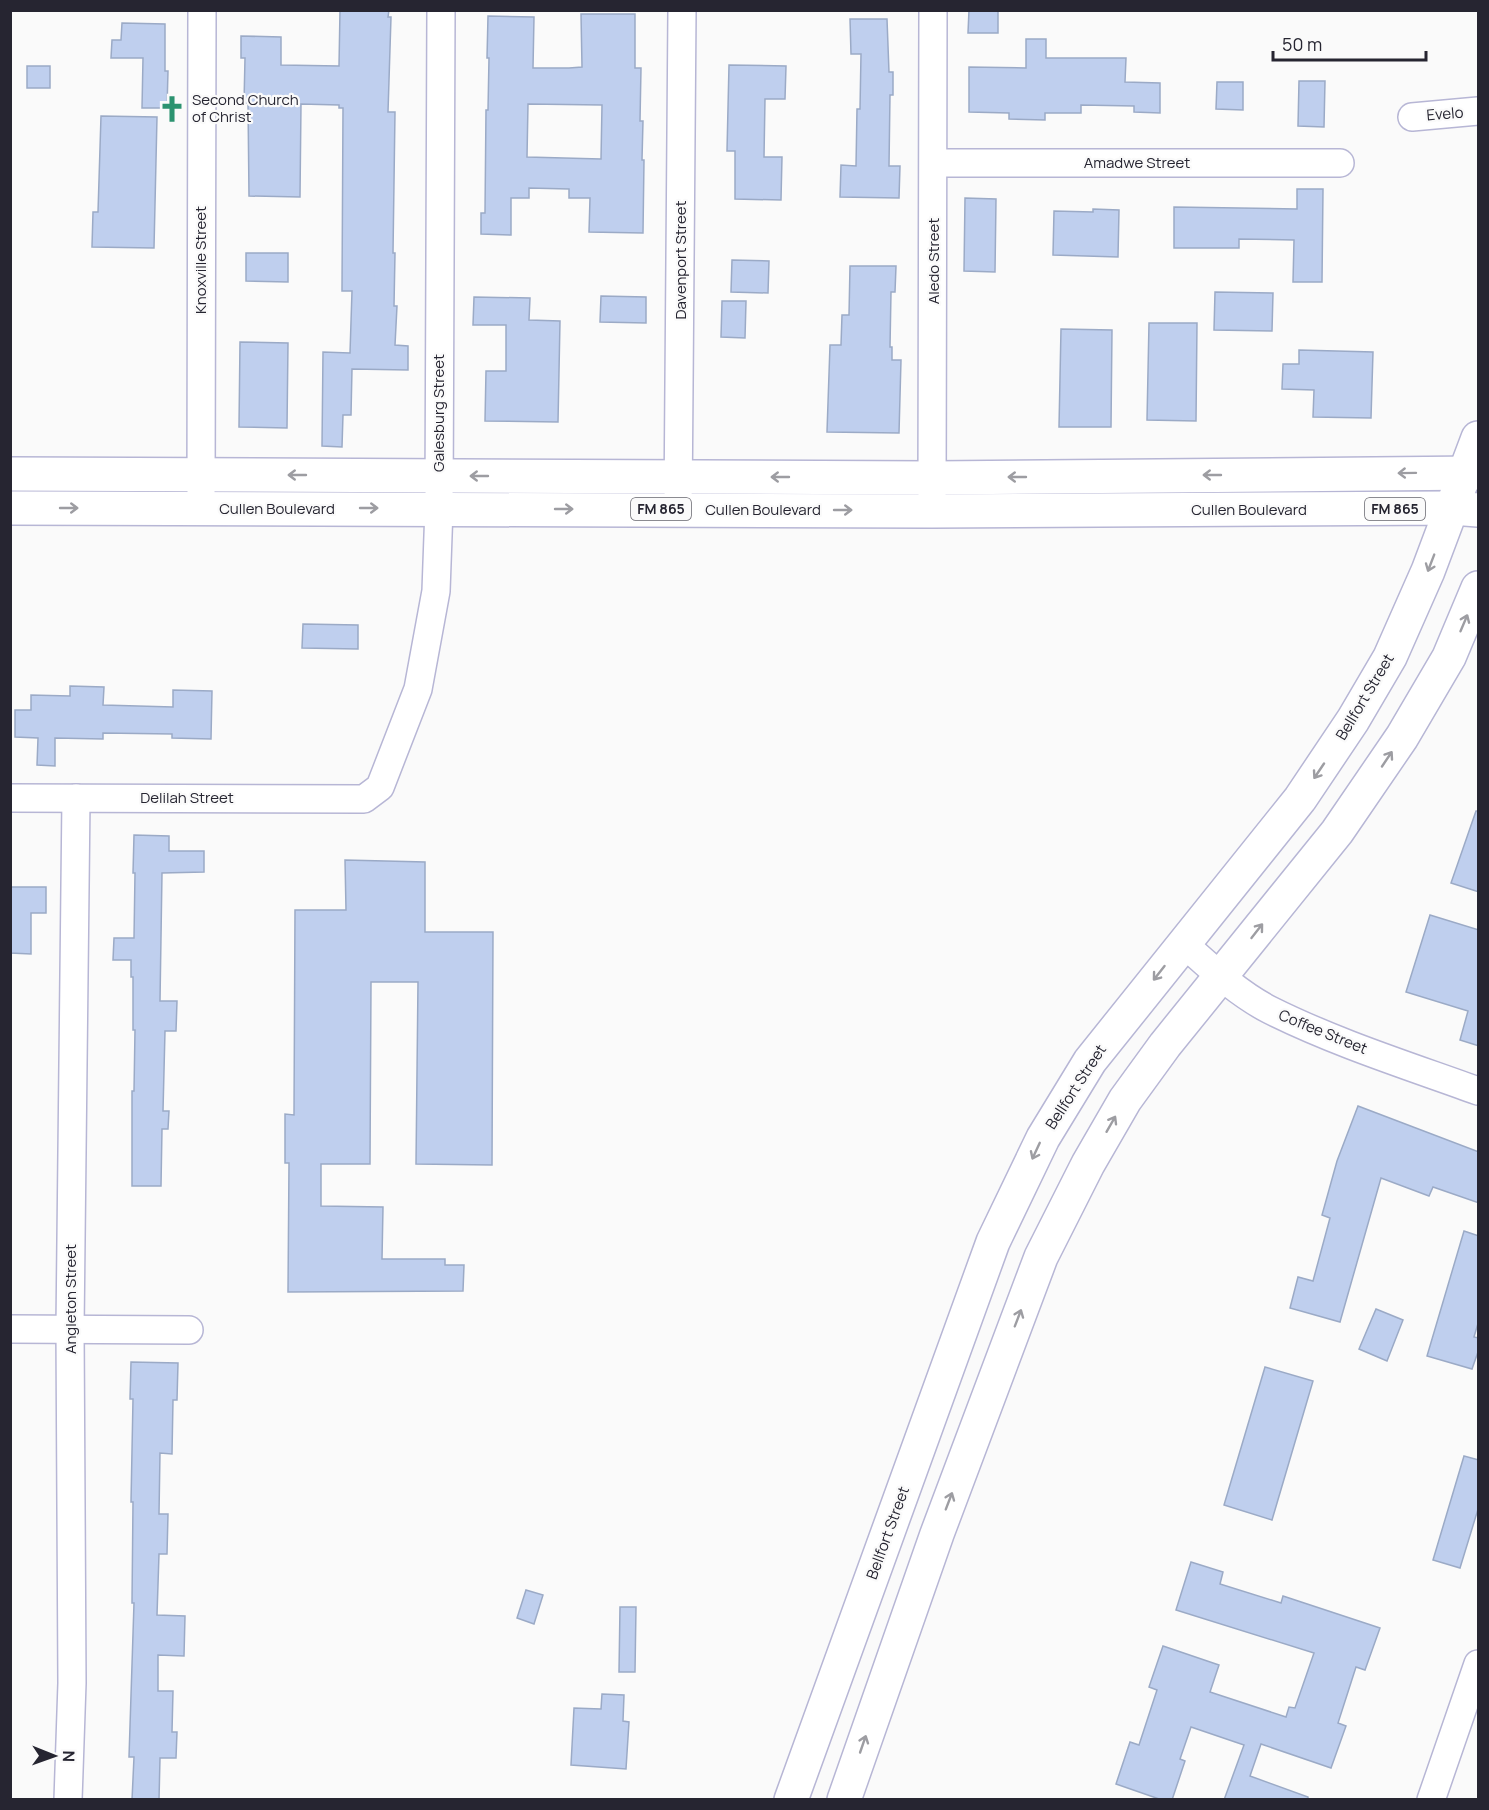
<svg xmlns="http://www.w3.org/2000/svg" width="1489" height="1810" font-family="Manrope,sans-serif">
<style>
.building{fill:#bfcfee;stroke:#9baac6;stroke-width:1.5;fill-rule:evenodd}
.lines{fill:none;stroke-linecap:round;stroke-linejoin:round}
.minor-casing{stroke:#b7b6d5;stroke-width:30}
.major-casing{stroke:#b7b6d5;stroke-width:36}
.minor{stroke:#fff;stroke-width:27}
.major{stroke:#fff;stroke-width:33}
.oneway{stroke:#9d9da2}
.labels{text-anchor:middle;stroke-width:4.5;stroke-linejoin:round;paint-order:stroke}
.shield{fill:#fafafa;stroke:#66656d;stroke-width:1.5}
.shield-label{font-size:14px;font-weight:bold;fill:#262531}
.poi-label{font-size:15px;fill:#262531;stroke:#fafafa;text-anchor:start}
.street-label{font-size:15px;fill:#262531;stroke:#fafafa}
</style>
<rect width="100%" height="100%" fill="#fafafa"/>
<g class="building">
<path d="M340,10H389L388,17H391L388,112H395L393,253H395L394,306H397L395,345L408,346V370L352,369L351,415H343L342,447L322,446L323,352L350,353L352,291H342L343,108H339V105L301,104L300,197L249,196L248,103H244L245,58H241V36L281,37V65L339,66Z"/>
<path d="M969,10H998V33H968Z"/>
<path d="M581,14H635V68H641L640,121H643L642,160H644L643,233L589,232L590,198H569V189L529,188V198H511V235L481,234V213H485L486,110H488L489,58H487L488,16L534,17L533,68H569L582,67ZM528,104L602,105L601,159L527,157Z"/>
<path d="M850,19H887L889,72H893V95H890L889,166H900L899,198L840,197L841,165L856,166L857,109H860L861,54H851Z"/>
<path d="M122,23L165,24V71H168L167,108H142L143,58H111L112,40H121Z"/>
<path d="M1026,39H1046V58H1126L1125,82L1160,83V113L1134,112V106L1081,105V113H1045V120L1009,119V113L969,112V67L1026,68Z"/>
<path d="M729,65L786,66L785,99H765L764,157H782L781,200L735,199V151H727Z"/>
<rect x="27" y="66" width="23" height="22"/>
<path d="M1299,81H1325L1324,127L1298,126Z"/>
<path d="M1217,82H1243V110L1216,109Z"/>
<path d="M101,116L157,117L154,248L92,247L93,212H98Z"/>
<path d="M1297,189H1323L1322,282H1293L1294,240L1239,239V248H1174V207L1297,209Z"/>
<path d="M965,198L996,199L995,272L964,271Z"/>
<path d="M1093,209L1119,210L1118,257L1053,255L1054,211L1093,212Z"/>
<path d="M246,253H288V282L246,281Z"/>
<path d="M732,260L769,261L768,293L731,292Z"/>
<path d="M850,266H896L895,292H891L890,347H892V360H901L899,433L827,432L830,345H841L842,315H849Z"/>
<path d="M1215,292L1273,293L1272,331L1214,330Z"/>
<path d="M601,296L646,297V323L600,322Z"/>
<path d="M474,297L530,298L529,320L560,321L558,422L485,421L486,371H506V325H473Z"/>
<path d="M722,301H746L745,338L721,337Z"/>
<path d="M1149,323H1197L1196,421L1147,420Z"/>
<path d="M1061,329L1112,330L1111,427H1059Z"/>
<path d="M240,342L288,343L287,428L239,427Z"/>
<path d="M1299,350L1373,352L1371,418L1313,417L1314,390L1282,389L1283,364H1299Z"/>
<path d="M303,624L358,625V649L302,648Z"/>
<path d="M70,686L104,687L103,705L173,707V690L212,691L211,739L172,738V734L103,733V739L55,738V766L37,765L38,738L15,737V710H31V695L70,696Z"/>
<path d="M1476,811H1479V892L1451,883Z"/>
<path d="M134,835L169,836V851H204V872L162,873L160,1001H177L176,1031H165L163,1111H169L168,1129H162L161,1186H132V1091H134L135,1030H133V977H131V960H113L114,938H134L135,873H133Z"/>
<path d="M345,860L425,862V932H493L492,1165L416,1164L418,982H371L370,1164H321V1206L383,1207L382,1259H445V1265H464L463,1291L288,1292L289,1163H285V1114L294,1115L295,910H346Z"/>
<path d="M10,887H46V913H31V954L10,953Z"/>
<path d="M1430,915L1479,930V1046L1460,1040L1468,1011L1406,992Z"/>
<path d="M1358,1106L1479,1152V1203L1433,1187L1429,1196L1381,1178L1340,1322L1290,1308L1298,1277L1313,1281L1330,1218L1322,1215L1337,1161Z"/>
<path d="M1464,1231L1479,1236V1320L1474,1337L1479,1338V1349L1472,1369L1427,1356Z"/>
<path d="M1376,1309L1403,1320L1387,1361L1359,1349Z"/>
<path d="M131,1362L178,1363L177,1400H173L172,1454L160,1453L159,1514H168L167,1554H159L157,1615L185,1616L184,1656L158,1655V1691H173L172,1732H177L176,1758H160L159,1800H132L134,1757H129L134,1603H132L133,1502H131L133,1399H130Z"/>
<path d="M1265,1367L1313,1381L1272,1520L1224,1505Z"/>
<path d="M1464,1456L1479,1460V1506L1460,1568L1433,1560Z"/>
<path d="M1191,1562L1223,1572L1220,1584L1281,1603L1283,1596L1380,1628L1365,1670L1356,1667L1338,1723L1346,1726L1331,1768L1261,1744L1250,1776L1308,1797V1800H1224L1244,1745L1191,1727L1180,1759L1185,1761L1172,1800H1162L1116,1784L1130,1742L1139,1745L1157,1690L1149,1687L1163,1646L1219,1665L1210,1692L1286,1717L1289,1707L1295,1708L1314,1653L1176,1610Z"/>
<path d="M526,1590L543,1595L534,1624L517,1618Z"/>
<path d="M620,1607H636L635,1672H619Z"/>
<path d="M602,1694L624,1695L623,1721L629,1722L626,1769L571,1765L574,1708L601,1709Z"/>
</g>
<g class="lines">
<defs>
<g id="minor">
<path d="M1412,117L1478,111"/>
<path d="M934,163H1340"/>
<path d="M201,495L202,10"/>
<path d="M932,498L933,10"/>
<path d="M678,509L682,10"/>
<path d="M10,798L364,799L380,787L418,689L436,591L439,508L441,10"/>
<path d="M1183,943C1210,967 1237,993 1270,1010C1336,1043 1409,1066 1478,1091"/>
<path d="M10,1329L189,1330"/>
<path d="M68,1800L72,1683L70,1329L76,798"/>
<path d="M1431,1800L1478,1664"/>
</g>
<g id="major">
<path d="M10,474L933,478L1478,473"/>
<path d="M10,508L932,511L1452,508L1478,510"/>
<path d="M791,1800L993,1242L1043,1138L1090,1061L1300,799L1353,720L1390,657L1428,571L1478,438"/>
<path d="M844,1800L937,1534L1041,1257L1088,1164L1125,1100L1165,1045L1337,832L1402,737L1449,657L1478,588"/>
</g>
</defs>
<use href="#minor" class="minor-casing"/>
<use href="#major" class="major-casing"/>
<use href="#minor" class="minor"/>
<use href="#major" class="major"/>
</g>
<defs><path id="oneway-shaft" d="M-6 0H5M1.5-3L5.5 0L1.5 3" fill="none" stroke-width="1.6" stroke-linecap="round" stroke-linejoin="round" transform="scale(1.5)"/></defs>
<g class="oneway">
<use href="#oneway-shaft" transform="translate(1407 473) rotate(179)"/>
<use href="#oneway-shaft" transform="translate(297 475) rotate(-180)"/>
<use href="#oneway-shaft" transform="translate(1212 475) rotate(180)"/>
<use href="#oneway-shaft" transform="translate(479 476) rotate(-180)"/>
<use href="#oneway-shaft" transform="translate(780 477) rotate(-180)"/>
<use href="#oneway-shaft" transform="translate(1017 477) rotate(180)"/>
<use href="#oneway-shaft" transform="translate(69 508)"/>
<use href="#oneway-shaft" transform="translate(369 508)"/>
<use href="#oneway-shaft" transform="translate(564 509)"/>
<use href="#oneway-shaft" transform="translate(843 510)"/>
<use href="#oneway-shaft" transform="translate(1431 563) rotate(111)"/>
<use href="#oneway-shaft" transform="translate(1464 623) rotate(-67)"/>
<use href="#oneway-shaft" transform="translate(1387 759) rotate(-56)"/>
<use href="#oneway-shaft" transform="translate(1319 771) rotate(124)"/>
<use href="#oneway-shaft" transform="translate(1257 931) rotate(-52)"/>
<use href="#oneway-shaft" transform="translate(1159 973) rotate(128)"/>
<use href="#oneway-shaft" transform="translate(1111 1124) rotate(-60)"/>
<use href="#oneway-shaft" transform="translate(1036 1151) rotate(115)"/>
<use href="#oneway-shaft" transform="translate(1018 1318) rotate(-69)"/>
<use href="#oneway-shaft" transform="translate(949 1501) rotate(-69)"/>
<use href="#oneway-shaft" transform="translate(863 1744) rotate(-71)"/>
</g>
<defs>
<symbol id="church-bare" viewBox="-9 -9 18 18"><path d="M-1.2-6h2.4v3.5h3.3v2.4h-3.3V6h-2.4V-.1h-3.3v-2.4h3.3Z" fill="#2c9370" stroke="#fafafa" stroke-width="2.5" paint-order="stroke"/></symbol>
</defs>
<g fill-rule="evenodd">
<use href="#church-bare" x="153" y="90" width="38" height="38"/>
</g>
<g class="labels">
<g class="shield">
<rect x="631" y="498" width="60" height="22" rx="4.5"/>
<rect x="1365" y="498" width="60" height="22" rx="4.5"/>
</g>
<g class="shield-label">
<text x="661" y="514">FM 865</text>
<text x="1395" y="514">FM 865</text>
</g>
<g class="poi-label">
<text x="192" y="105">Second Church<tspan x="192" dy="17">of Christ</tspan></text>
</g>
<g class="street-label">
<text transform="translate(1445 114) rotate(-5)" y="5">Evelo</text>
<text x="1137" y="168">Amadwe Street</text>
<text transform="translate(201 260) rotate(-90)" y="5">Knoxville Street</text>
<text transform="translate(681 260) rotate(-90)" y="5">Davenport Street</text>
<text transform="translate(934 261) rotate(-90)" y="5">Aledo Street</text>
<text transform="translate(439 413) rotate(-90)" y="5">Galesburg Street</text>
<text x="277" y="514">Cullen Boulevard</text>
<text x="763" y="515">Cullen Boulevard</text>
<text x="1249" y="515">Cullen Boulevard</text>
<text transform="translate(1365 697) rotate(-59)" y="5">Bellfort Street</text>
<text x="187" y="803">Delilah Street</text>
<text transform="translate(1323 1032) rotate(22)" y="5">Coffee Street</text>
<text transform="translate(1076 1087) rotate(-57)" y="5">Bellfort Street</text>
<text transform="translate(71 1299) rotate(-90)" y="5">Angleton Street</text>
<text transform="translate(888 1533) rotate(-70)" y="5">Bellfort Street</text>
</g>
</g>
<rect width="1489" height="1810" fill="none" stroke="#262531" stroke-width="24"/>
<g transform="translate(54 1756) rotate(91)" stroke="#fafafa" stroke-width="4.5" paint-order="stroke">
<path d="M0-4.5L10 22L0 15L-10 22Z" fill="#262531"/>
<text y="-9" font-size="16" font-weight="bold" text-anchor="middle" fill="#262531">N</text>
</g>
<path d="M1273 51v9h153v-9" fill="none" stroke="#262531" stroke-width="3"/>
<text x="1282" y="51" font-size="18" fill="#262531" stroke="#fafafa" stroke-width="4.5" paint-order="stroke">50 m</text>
</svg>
